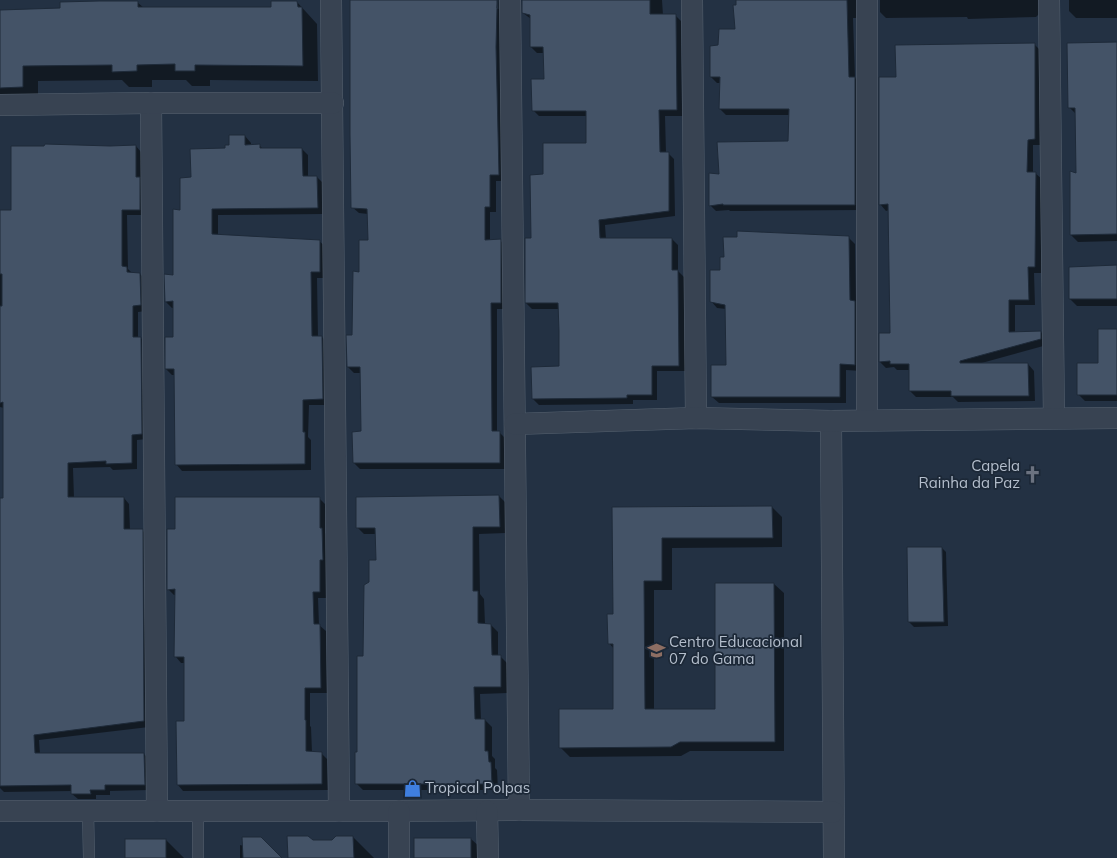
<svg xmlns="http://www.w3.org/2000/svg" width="1117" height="858" font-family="Mulish,sans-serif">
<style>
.shadow{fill:#0007}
.building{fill:#445367;stroke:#1e2a39}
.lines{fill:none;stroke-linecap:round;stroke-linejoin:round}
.service-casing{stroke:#55616f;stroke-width:12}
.minor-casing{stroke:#55616f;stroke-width:22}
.service{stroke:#384352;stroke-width:11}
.minor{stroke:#384352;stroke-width:21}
.labels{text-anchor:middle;stroke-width:3.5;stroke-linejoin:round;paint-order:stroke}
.poi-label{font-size:15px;fill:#b4becc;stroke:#1c2837;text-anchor:start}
</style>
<rect width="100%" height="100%" fill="#233143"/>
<g class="shadow">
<path d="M351,0H506L504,181H496V212H490V241L500,240L506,247L507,309H497V432H499L505,438L506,469H360L354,463L362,432L361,373H354L348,367L353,336L360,274L369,241L368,214L359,213L352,207Z"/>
<path d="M523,0H662L663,15H675L681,21L682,116H665L666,153H668L674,159L675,216L605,225L606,239H672L678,245V271L684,277L685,371H657V400H633V404L539,405L533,399L560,367V309H532L526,303L532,239L544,175L587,144V116H539L533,110L545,80L544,53H537L531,47V19L523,13Z"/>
<path d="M737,0H863L861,18H853L855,78L861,84V210L744,211H730L729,210L716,211L710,205L720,175L789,142L790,115H726L720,109V83H717L711,77L719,46L736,30Z"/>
<path d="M880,0H1040V13L1036,17L968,19L967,17L886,18L880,12Z"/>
<path d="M1069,0H1117V18H1076L1069,11Z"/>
<path d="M137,2L144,8H272L297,2L317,24L318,81L210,80V86H192L186,80H152V87H129L122,80L38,81V103H0V10L61,9Z"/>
<path d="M1117,43V241L1078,242L1071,235L1077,174L1076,114L1069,107Z"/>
<path d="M1034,44L1040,50L1041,145H1033V173H1035L1042,179L1041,273H1034L1035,305H1015V333L1041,332L1047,339V345L978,364H1028L1034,371L1035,401L958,402L953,397H916L910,391V370H897L894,367L886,368L880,362L891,334L889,210L886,211L880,204L897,78Z"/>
<path d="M245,136L251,143V146L259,145L263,149H302L308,155V177H317L323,183L324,214L218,215V235L319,241L326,247V278H317L318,337H322L328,343L329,405H309L308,437L311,440V470L182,471L176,464L175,375H172L166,369L174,338V308H172L166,302L174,276L181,211L192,178L230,146Z"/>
<path d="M136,146L141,152L145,215H127L128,269L132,273L140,274L146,280V311L138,312V338H141L146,344L147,439L137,440V469L113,470L110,467L73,468L74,498H124L129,504L130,530H142L148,536L149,727L39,740L40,754H144L150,760V790L110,791V795H96V799H78L72,794V791L4,792L0,788V500H36L4,408L0,407V212L12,215L110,147Z"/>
<path d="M848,237L855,244L856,303L861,308V371L846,370V403H719L712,397L727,366L726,309L717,308L711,301L721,271Z"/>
<path d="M1117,266V306H1077L1070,299V268Z"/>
<path d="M1117,330V401H1085L1078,394L1099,364Z"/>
<path d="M499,496L506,503V533L479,534L480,594L484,599L485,624L491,625L498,632V656H500L507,663L508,693L480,694L481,720H485L492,727V756L495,759V768L497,770L498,790H363L356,783L370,583L377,561L376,534H364L357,527Z"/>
<path d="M319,498L325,504V533L327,535L328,566H326V598H318L319,625L326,631L327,693H310V726L311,727L312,752L321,753L327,759L328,790L183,791L178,785L185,722V663H181L176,657V595H174L168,589L176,530Z"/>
<path d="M772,507L782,517V547L672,548V590H654V710H716V584H774L784,593V751H690L681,756L570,757L560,747L614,710V649L609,643L614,615V508Z"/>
<path d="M908,548H942L946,552L948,626L914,627L909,622Z"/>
<path d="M353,837L374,858H289L313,841H332Z"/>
<path d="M471,839L481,848V858H415Z"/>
<path d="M166,840L184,858H126Z"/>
<path d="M240,845L244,846L281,858H240Z"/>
</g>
<g class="building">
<path d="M350,0H497V8L498,0V9L497,8L496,47L499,175H490V207H485V240L501,239V303H491L492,431H500V463H353L352,432L361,431L360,367H347L346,335H352L353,271L359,272V240H368L367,209L351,208L350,135Z"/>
<path d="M522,0H650V14H676L677,110H659L660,152H669V211L599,220L600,238H672V270H678L679,366H652V395H627V398L532,399L531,367L559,366V331L558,303H525V238H531L530,175L543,174V143H586V111H532L531,79H544L543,47H530V15L522,13Z"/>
<path d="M736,0H847L849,77H855V205H723V204L709,206V173L719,174L717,142L788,141L789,109H719L720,77H710V46L718,45L719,29H735L733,5H736Z"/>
<path d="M99,1H138V7H271V1H297L298,7H302L303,66L195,65V71H175V64L137,65V71L112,72V65L23,66V87L0,88V10L60,8V2Z"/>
<path d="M1117,42V234L1070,235V171L1076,173L1075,108H1068L1067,43Z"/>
<path d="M1035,43V139L1028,140L1027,172H1036L1035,267H1028L1029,300H1009V332L1041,331V339L960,361V363H1028L1029,396H951V391H909V364H890V361L879,362V333H890L888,204L879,205V77H896L895,45Z"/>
<path d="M229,135H245V145L260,144V148H302L303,176H317L318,208L212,209V234L320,240V272H311L312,336H322L323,399L303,400V432H305V464L175,465L174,369H165V337H173V301L165,302L164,274L173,275V209L180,210V178L191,177L190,149L225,148V145H229Z"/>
<path d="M45,144L110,146L136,145V177H140V210H122V266L127,267V272L140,273L141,305L133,306V337H141L142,434L132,435V463L106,464V461L68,463V497H124V529H143L144,721L34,735L35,753H144L145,785H105V790H90L91,794H71V785L0,786V498H3V402L0,403V306H2V274H0V210H11V146H44Z"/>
<path d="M737,231L849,236L850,300L855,301V365L840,364V397H711V365H726L725,305L710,302V270H720V257H724L723,237H737Z"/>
<path d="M1117,265V299H1069V267Z"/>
<path d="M1098,329H1117V395H1077V363H1098Z"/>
<path d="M499,495L500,527H473V591H478V623L491,624L492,655H501V687H474L475,719H485V751H488L489,762H491L492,784H355V752H357V656H363L364,585L369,582V560H376L375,528H356V497Z"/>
<path d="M175,497H320V528H322L323,560H320V592H313L314,624H320L321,688H305V720H306V751L322,752V784L177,785L176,721H184V657H174L175,589L167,590V529H175Z"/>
<path d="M772,506L773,538H662V581H644L645,709H715V583H774L775,742H680L671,747L559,748V709H613V644H608L607,614H613L612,507Z"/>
<path d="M907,547H942L944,622H908Z"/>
<path d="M287,836H308L313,840H332L336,836H353L354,858H288Z"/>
<path d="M242,837H261L282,858H243Z"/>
<rect x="414" y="838" width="57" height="20"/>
<rect x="125" y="839" width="41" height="19"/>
</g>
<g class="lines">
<defs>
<g id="service">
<path d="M88,811L89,858"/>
<path d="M198,858V811"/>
</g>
<g id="minor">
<path d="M331,0L339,811"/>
<path d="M510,0L519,810"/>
<path d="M692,0L696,418"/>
<path d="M1049,0L1054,418"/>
<path d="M151,103L157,811"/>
<path d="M0,105L151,103H333"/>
<path d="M867,420V0"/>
<path d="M831,421L834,858"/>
<path d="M515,424L696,418L831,421L1117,418"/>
<path d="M0,811H399L519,810L833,812"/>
<path d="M399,811V858"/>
<path d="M487,811L488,858"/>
</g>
</defs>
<use href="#service" class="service-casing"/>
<use href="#minor" class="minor-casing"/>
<use href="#service" class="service"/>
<use href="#minor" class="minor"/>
</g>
<defs>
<symbol id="church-bare" viewBox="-9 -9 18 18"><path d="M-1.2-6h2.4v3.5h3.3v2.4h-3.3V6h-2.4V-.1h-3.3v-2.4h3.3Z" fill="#6b7280" stroke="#1c2837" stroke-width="2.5" paint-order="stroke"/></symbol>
<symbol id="school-bare" viewBox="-9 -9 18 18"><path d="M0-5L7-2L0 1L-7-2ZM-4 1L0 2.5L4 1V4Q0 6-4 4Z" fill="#8d6e63" stroke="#1c2837" stroke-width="2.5" paint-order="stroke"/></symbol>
<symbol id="shop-bare" viewBox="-9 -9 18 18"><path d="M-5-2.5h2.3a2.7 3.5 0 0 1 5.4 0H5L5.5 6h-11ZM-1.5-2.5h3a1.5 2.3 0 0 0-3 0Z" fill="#3f7fe0" stroke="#1c2837" stroke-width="2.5" paint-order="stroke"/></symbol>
</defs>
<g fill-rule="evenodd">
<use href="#church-bare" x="1020" y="462" width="25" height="25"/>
<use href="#school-bare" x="644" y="638" width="25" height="25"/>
<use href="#shop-bare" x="400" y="776" width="25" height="25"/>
</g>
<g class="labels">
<g class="poi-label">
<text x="1020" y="471" text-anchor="end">Capela<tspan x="1020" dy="17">Rainha da Paz</tspan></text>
<text x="669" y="647">Centro Educacional<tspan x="669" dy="17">07 do Gama</tspan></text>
<text x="425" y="793">Tropical Polpas</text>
</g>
</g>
</svg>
